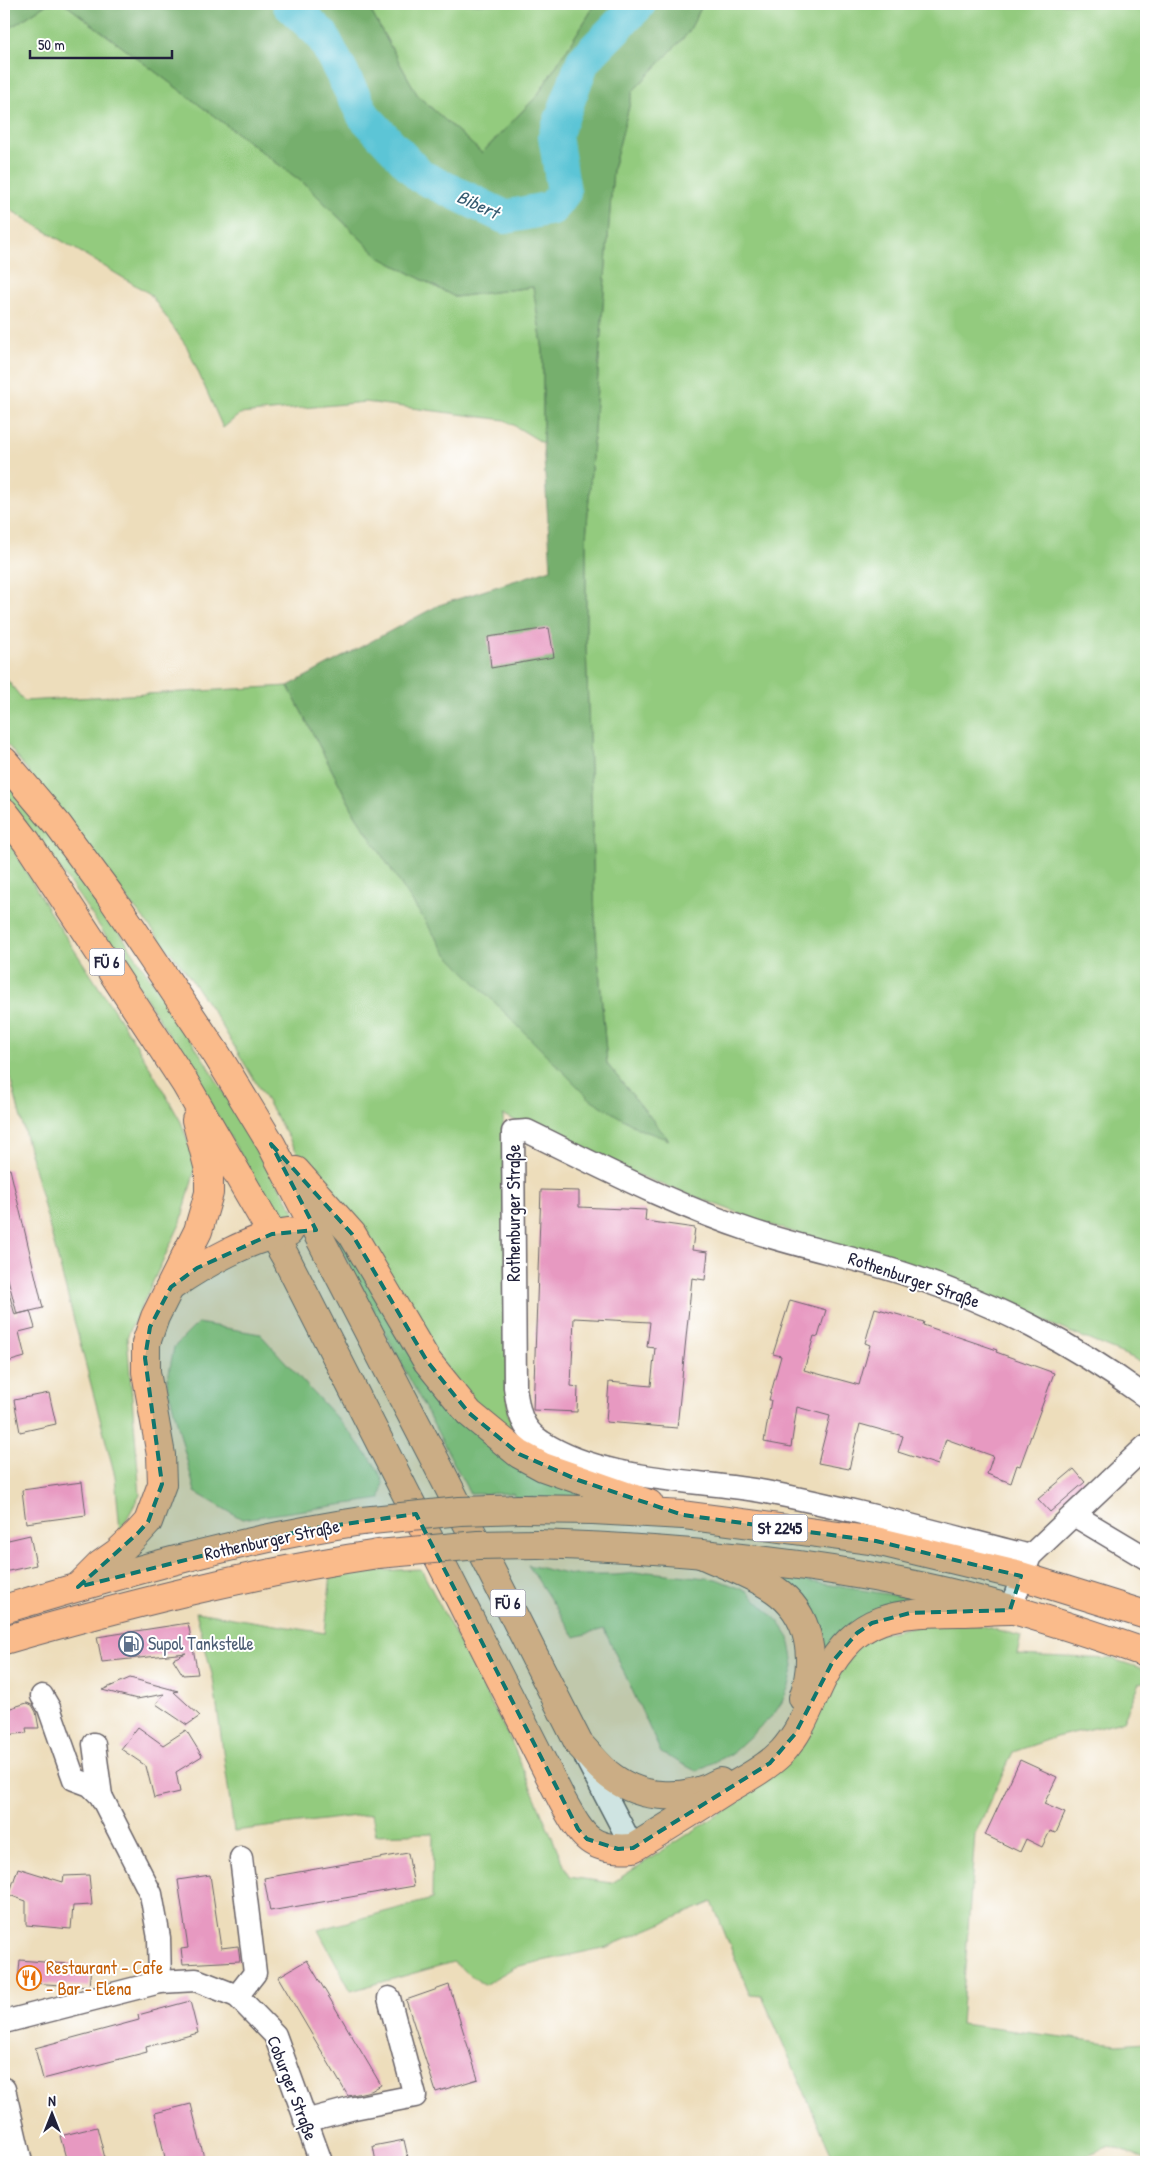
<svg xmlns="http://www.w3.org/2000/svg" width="1150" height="2166" font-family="'Patrick Hand',sans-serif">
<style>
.green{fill:#93cb7e;stroke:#5a765c}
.forest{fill:#76af6d;stroke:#4c6854}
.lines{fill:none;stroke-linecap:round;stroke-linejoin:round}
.river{stroke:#5bc5d6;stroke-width:34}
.building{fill:#e799c1}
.minor-casing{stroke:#696368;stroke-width:25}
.major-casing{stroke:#696368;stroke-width:30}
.minor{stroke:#fff;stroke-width:22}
.major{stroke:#fabb8b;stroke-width:28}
.major-bridge-casing{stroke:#696368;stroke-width:30;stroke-linecap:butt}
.major-bridge{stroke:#fabb8b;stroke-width:28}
.marked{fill:#0f766e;fill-opacity:0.2;stroke:#0f766e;stroke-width:4;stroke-dasharray:10 6;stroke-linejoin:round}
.labels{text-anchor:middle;stroke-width:4;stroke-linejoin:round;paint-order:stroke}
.shield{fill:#fff;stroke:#646476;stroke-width:1}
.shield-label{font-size:16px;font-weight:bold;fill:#22223b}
.street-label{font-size:18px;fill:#22223b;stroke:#fff}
.service-label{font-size:18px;fill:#4e5e75;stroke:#fff;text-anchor:start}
.food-label{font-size:18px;fill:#c56008;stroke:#fff;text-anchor:start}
.water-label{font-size:19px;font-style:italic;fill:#365b71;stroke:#fff}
</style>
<rect width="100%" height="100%" fill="#fff"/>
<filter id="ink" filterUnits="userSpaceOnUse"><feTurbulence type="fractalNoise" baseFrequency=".02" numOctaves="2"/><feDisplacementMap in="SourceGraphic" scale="10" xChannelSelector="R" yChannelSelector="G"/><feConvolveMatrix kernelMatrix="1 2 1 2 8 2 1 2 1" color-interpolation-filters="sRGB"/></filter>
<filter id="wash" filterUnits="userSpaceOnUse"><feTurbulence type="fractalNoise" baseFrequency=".0096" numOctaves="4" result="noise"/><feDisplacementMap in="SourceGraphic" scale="20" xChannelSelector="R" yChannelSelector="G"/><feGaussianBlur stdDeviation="1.12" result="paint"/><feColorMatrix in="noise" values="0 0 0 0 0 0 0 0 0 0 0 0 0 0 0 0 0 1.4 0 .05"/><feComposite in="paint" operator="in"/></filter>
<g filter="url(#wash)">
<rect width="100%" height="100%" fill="#edddbb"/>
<g class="green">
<path d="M47,4H65L306,185L379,257L455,297L533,287L543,351V443L505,420L365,402L240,414L223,428L187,347L150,294L4,206V32Z"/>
<path d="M367,4H593L590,13L537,96L482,153L418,96Z"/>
<path d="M703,4H1146V1367L1133,1358L938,1278L768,1224L621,1169L503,1115L508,1414L517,1430L509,1437L471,1404L306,1167L218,1019L184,969L108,875L4,740V676L24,701L288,686L356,816L668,1139L607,1064L595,921L586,645V539L613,169L633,91L688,33Z"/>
<path d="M4,775L92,890L206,1063L294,1211L295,1222H280C194,1076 110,928 4,795Z"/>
<path d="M4,832L47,908L136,1044L163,1090L181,1122L196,1165L181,1222L127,1337L140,1495L120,1531L115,1476L4,1054Z"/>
<path d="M335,1230L420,1363L602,1500L515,1497L513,1493L470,1494L332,1231Z"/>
<path d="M198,1323L260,1334L353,1436C362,1451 380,1466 383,1483C383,1488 381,1495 381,1499L242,1519L195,1492L167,1383L174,1347Z"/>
<path d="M528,1565L571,1575H615L648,1572L716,1579L747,1591L779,1622L789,1637L794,1665L789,1686L782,1702L774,1714L731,1754L696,1771L661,1753L604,1629L575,1637Z"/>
<path d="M421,1569L511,1741L569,1877L612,1883L737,1803L794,1745L863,1638L951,1618L1021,1636L1017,1655L1113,1659L1146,1670V1681L1140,1683L1123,1721L1056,1737L1013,1752L975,1834L961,2024L1117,2044L1146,2042V2160L1110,2146L1069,2162H835L762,1996L750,1995L712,1902L607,1947L515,1967L484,1985L453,1962L351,1991L318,1930L432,1899L433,1833L376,1835L372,1814L234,1831L213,1678L196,1612L325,1633L331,1573Z"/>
<path d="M774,1576L917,1599V1603L823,1663Z"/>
</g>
<g class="forest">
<path d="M4,4H47L4,32Z"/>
<path d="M65,4H367L418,96L482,153L537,96L590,13L593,4H703L688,33L633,91L613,169L586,539V645L595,921L607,1064L669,1140L639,1129L590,1099L446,953L356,816L288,686L439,605L551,569L543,443V351L533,287L455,297L379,257L306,185Z"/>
</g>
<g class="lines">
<path class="river" d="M289,4L322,35L364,116L420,176L505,217L552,208L564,192L555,136L583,61L639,4"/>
</g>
<g id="blocks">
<g class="building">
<path d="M549,628L554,657L491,668L488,637Z"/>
<path d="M10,1169L43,1308L18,1314L30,1311L35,1328L19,1332L25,1357L4,1363V1294L9,1293L15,1315L17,1314L8,1279L4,1280V1170Z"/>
<path d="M541,1190L579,1191V1207L646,1210L645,1221L695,1228L692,1250L708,1252L705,1280L692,1278L677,1428L606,1422L609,1382L651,1386L655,1348L647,1347L650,1322L574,1318L571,1386L578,1387L577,1412L533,1410Z"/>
<path d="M790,1300L826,1310L818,1337L814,1336L804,1370L859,1385L870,1345L865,1343L875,1308L924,1322L923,1325L997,1350L996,1352L1054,1373L1020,1466L1017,1465L1011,1483L987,1474L993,1456L946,1439L938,1465L898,1452L903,1436L860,1424L849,1469L818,1463L830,1416L797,1407L791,1447L764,1442L771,1400H769L781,1356L773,1354Z"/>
<path d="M49,1393L56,1424L20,1432L14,1400Z"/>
<path d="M1074,1469L1085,1482L1050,1512L1038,1499Z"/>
<path d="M82,1482L86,1515L26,1523L22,1490Z"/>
<path d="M30,1535L36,1565L4,1572V1541Z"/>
<path d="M188,1623L198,1674L183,1675L173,1659L186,1653L102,1662L97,1637Z"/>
<path d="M130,1678L178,1691L174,1692L200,1716L187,1725L156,1704L164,1694L137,1699L102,1690Z"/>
<path d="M27,1703L32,1705L36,1712L39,1728H26L27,1733L4,1735V1710Z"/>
<path d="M138,1727L163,1745L186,1730L202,1756L176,1772L180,1792L154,1798L146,1766L121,1749Z"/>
<path d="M1020,1760L1057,1777L1044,1804L1065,1813L1056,1833L1050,1831L1042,1847L1026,1839L1020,1852L985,1835Z"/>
<path d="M408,1853L414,1886L270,1911L264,1878Z"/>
<path d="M18,1868L63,1882L64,1876L89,1875L92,1905L73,1906L71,1929L26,1925V1901L9,1895Z"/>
<path d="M210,1875L221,1948L238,1946L240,1961L183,1964L181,1949L188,1948L178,1880Z"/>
<path d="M20,1960L91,1966L89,1987L18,1982Z"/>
<path d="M307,1960L381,2085L371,2091L348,2096L278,1977Z"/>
<path d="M449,1985L478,2079L436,2092L406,2000Z"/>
<path d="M190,2001L198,2033L146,2047L147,2052L43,2079L35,2048L139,2020L138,2015Z"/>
<path d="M191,2104L205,2162H166L155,2113Z"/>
<path d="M97,2127L106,2162H67L60,2136Z"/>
<path d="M404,2140L409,2162H376L373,2146Z"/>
</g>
</g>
</g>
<g filter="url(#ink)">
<use href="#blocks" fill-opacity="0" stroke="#696368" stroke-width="1"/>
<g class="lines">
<defs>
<g id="minor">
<path d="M1074,1515L1146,1558"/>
<path d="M1030,1556C942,1534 855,1509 766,1492C696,1479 603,1482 542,1442C521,1429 518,1410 515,1387L513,1132L527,1131C601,1167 673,1205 752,1231C803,1248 857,1258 908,1275C998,1305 1069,1341 1146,1397"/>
<path d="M1010,1610L1030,1556L1146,1446"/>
<path d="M42,1696L49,1708L74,1779L90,1785L101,1796"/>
<path d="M586,1758L633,1848"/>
<path d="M241,1858L255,1973L237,1996L275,2035L321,2162"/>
<path d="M160,1982L196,1980L237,1996"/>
<path d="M4,2022L160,1982L159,1938L151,1894L101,1796L94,1744"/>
<path d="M4,2089L21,2162"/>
<path d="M305,2121L354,2108L415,2096L389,1998"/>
</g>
<g id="major">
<path d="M4,761L58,825L109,894L217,1055L271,1144L436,1462L579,1744C589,1754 600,1769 612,1777C643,1800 687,1801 720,1782"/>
<path d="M4,812L27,842L185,1083L285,1256L563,1802C582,1836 590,1852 633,1848C664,1829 695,1810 726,1790C745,1779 766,1768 782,1752C803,1729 810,1703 824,1676C858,1613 896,1613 961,1612C977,1612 994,1610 1010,1610"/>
<path d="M296,1171L352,1234L427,1361L469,1413L519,1454L543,1467L649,1504"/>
<path d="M172,1286C202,1265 253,1236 289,1232"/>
<path d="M521,1509L593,1510L683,1515L876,1541L1021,1576L1146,1615"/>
<path d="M538,1544C663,1548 788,1559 910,1584C990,1600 1070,1626 1146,1653"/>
<path d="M701,1554C725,1565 752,1574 774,1589C811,1614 817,1659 803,1698"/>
<path d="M78,1587L100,1565L117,1553L138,1533L148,1522L162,1484L161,1455L146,1372V1343L155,1317L198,1231L209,1193V1170L196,1120"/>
<path d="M4,1609C121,1574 241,1539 362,1521"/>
<path d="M4,1640C127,1605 251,1573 378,1554"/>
</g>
</defs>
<use href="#minor" class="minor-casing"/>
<use href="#major" class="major-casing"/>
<use href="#minor" class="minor"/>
<use href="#major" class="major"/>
<defs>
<g id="major-bridge">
<path d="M362,1521L460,1511L521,1509"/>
<path d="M378,1554L478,1545L538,1544"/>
</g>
</defs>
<use href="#major-bridge" class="major-bridge-casing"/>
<use href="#major-bridge" class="major-bridge"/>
</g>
</g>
<path class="marked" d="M271,1144L352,1234L427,1361L447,1386L469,1413L519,1454L578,1480L683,1515L876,1541L1021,1576L1010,1610L910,1613L872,1623L857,1633L833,1661L795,1734L770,1763L633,1848L618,1849L587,1839L578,1829L416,1514L309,1529L78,1587L138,1533L148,1522L162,1484L145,1358L150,1327L171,1287L197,1268L272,1234L316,1230Z"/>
<defs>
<symbol id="fuel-ring" viewBox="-11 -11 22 22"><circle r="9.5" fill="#fff" stroke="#5c6f8a" stroke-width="1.5"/><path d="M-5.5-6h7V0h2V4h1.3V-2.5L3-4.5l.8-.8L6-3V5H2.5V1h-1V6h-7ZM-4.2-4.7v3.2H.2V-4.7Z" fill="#5c6f8a"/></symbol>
<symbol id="restaurant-ring" viewBox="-11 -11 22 22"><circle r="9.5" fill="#fff" stroke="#e8710a" stroke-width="1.5"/><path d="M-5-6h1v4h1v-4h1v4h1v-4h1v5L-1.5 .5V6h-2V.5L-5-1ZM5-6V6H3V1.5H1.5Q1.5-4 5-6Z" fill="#e8710a"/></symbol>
</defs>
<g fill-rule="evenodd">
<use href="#fuel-ring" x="117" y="1630" width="28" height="28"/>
<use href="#restaurant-ring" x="15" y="1964" width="28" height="28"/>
</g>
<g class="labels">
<g class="shield">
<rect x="89.5" y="948.5" width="35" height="27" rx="4"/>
<rect x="752.5" y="1514.5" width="55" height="27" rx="4"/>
<rect x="490.5" y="1589.5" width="35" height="27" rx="4"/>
</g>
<g class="shield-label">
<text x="107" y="968">FÜ 6</text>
<text x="780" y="1534">St 2245</text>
<text x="508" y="1609">FÜ 6</text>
</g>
<g class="street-label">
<text transform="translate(514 1213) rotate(-90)" y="6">Rothenburger Straße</text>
<text transform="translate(914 1280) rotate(19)" y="6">Rothenburger Straße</text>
<text transform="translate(272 1540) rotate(-12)" y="6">Rothenburger Straße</text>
<text transform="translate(292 2088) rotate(69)" y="6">Coburger Straße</text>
</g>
<g class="service-label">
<text x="148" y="1650">Supol Tankstelle</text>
</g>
<g class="food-label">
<text x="46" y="1974">Restaurant - Cafe<tspan x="46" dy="21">- Bar - Elena</tspan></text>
</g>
<g class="water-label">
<text transform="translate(478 204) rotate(25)" y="7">Bibert</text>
</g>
</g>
<rect width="1150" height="2166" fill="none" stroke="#fff" stroke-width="20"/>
<g transform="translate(52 2114)" stroke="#ffffff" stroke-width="4" paint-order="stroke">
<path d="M0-4L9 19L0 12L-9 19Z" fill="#22223b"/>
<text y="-8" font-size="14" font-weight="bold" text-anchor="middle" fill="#22223b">N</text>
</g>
<path d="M30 50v8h142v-8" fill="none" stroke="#22223b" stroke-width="2.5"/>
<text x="38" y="50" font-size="15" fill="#22223b" stroke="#ffffff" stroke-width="4" paint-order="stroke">50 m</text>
</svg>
